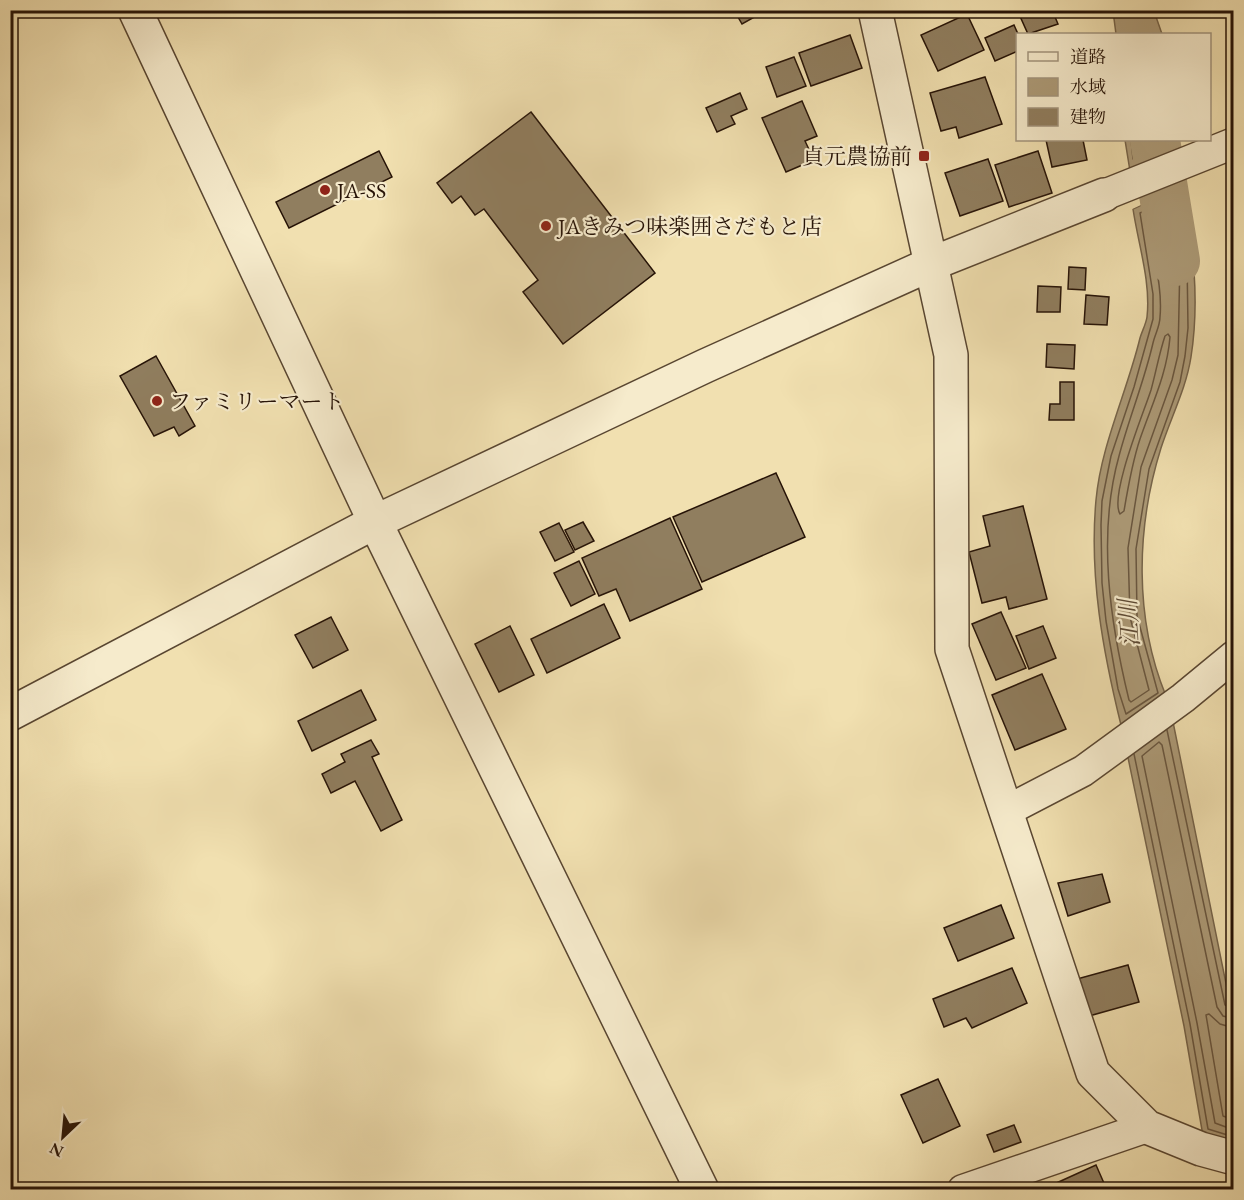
<svg xmlns="http://www.w3.org/2000/svg" width="1244" height="1200" font-family="'EB Garamond','Noto Serif JP',serif">
<style>
.water{fill:#ac9a77;stroke:#76644a;stroke-width:1.5}
.pier{fill:#f1e0b0}
.lines{fill:none;stroke-linecap:round;stroke-linejoin:round}
.shore{stroke:#69563f;stroke-width:1.5}
.river{stroke:#ac9a77;stroke-width:50}
.building{fill:#907e5f;stroke:#261307;stroke-width:1.5}
.minor-casing{stroke:#594631;stroke-width:33}
.tertiary-casing{stroke:#594631;stroke-width:36}
.minor{stroke:#f6ebcc;stroke-width:30}
.tertiary{stroke:#f6ebcc;stroke-width:33}
.poi-dot{fill:#8f2418;stroke:#f6ebcc;stroke-width:2}
.labels{text-anchor:middle;stroke-width:4.5;stroke-linejoin:round;paint-order:stroke}
.poi-label{font-size:22px;fill:#261307;stroke:#f6ebcc;text-anchor:start}
.water-label{font-size:24px;font-style:italic;fill:#5c4934;stroke:#f6ebcc}
</style>
<rect width="100%" height="100%" fill="#f1e0b0"/>
<filter id="stains"><feTurbulence type="fractalNoise" baseFrequency=".00333" numOctaves="4"/><feColorMatrix values="0 0 0 0 .2 0 0 0 0 .09 0 0 0 0 .02 0 0 0 .5 -.17"/></filter>
<radialGradient id="worn" r=".72"><stop offset=".6" stop-color="#630" stop-opacity="0"/><stop offset="1" stop-color="#630" stop-opacity=".3"/></radialGradient>
<g class="water">
<path d="M1113,11H1154L1162,34H1116Z"/>
<path d="M1125,140H1177L1179,148L1130,171Z"/>
<path d="M1182,186C1193,242 1200,300 1191,357C1186,389 1171,417 1161,448C1136,528 1134,618 1166,696L1121,725C1103,652 1089,576 1096,500C1101,445 1127,392 1140,338C1142,331 1146,324 1147,317C1151,282 1138,243 1133,209Z"/>
<path d="M1172,717L1233,1018V1144L1203,1136L1184,1026L1126,748Z"/>
</g>
<path class="pier" d="M1180,183L1184,185L1130,210L1132,206Z"/>
<g class="lines">
<g class="shore">
<path d="M1131,140L1133,159L1136,161L1170,146L1171,140"/>
<path d="M1176,196L1184,225L1187,259L1188,328L1185,356L1180,382L1149,469L1136,549L1137,616L1158,693L1126,714L1118,689L1106,621L1102,583L1101,525L1102,501L1111,456L1134,387L1153,319V294L1140,213Z"/>
<path d="M1170,207L1176,226L1180,260L1178,355L1172,380L1141,467L1128,548L1130,617L1149,690L1131,702L1129,700C1110,622 1097,535 1119,456C1129,418 1144,382 1153,343C1155,334 1160,326 1160,317C1163,283 1151,251 1148,218Z"/>
<path d="M1163,220L1167,228L1171,264L1168,268L1165,265L1158,224Z"/>
<path d="M1168,334L1170,337C1167,374 1152,404 1140,439C1132,463 1128,487 1124,511L1120,514C1109,496 1144,412 1151,390C1156,372 1159,354 1165,336Z"/>
<path d="M1167,730L1225,1005L1234,1011"/>
<path d="M1134,754L1190,1024L1208,1129L1234,1137"/>
<path d="M1234,1019L1223,1016L1217,1007L1162,745L1159,742L1142,756L1197,1023L1215,1123L1234,1130"/>
<path d="M1234,1028L1220,1024L1209,1014L1206,1015L1223,1116L1234,1120"/>
</g>
<path class="river" d="M1155,140L1175,261"/>
</g>
<g class="building">
<path d="M734,10H767L742,24Z"/>
<path d="M1027,10H1052L1058,24L1028,34L1019,14Z"/>
<path d="M967,14L984,50L938,71L921,35Z"/>
<path d="M1014,25L1018,34V51L995,61L985,38Z"/>
<path d="M850,35L862,68L811,86L799,53Z"/>
<path d="M794,57L806,86L777,97L766,67Z"/>
<path d="M985,77L1002,124L959,138L956,127L941,131L930,93Z"/>
<path d="M740,93L747,109L731,116L735,124L717,132L706,108Z"/>
<path d="M802,101L817,136L805,141L814,160L786,172L762,118Z"/>
<path d="M531,112L655,273L563,344L523,292L538,280L484,209L475,215L461,196L452,203L437,183Z"/>
<path d="M1046,140H1083L1087,160L1052,167Z"/>
<path d="M379,151L392,177L289,228L276,202Z"/>
<path d="M1038,151L1052,193L1009,207L995,165Z"/>
<path d="M988,159L1003,201L960,216L945,173Z"/>
<path d="M1069,267L1086,268L1085,290L1068,289Z"/>
<path d="M1038,286L1061,287L1060,312H1037Z"/>
<path d="M1086,295L1109,297L1107,325L1084,324Z"/>
<path d="M1047,344L1075,345L1074,369L1046,367Z"/>
<path d="M156,356L195,426L179,436L174,427L154,436L120,376Z"/>
<path d="M1060,382H1074V420H1049L1050,404H1060Z"/>
<path d="M776,473L805,537L702,582L673,517Z"/>
<path d="M1023,506L1047,599L1009,609L1006,597L982,603L969,552L990,546L983,516Z"/>
<path d="M670,518L702,589L630,621L616,589L599,596L582,558Z"/>
<path d="M583,522L594,541L575,550L565,530Z"/>
<path d="M559,523L574,552L555,561L540,532Z"/>
<path d="M579,561L595,594L571,606L554,573Z"/>
<path d="M604,604L620,638L547,673L531,639Z"/>
<path d="M1001,612L1026,668L996,680L972,624Z"/>
<path d="M331,617L348,650L313,668L295,635Z"/>
<path d="M510,626L534,675L499,692L475,644Z"/>
<path d="M1043,626L1056,658L1029,669L1016,636Z"/>
<path d="M1042,674L1066,729L1015,750L992,695Z"/>
<path d="M361,690L376,720L312,751L298,721Z"/>
<path d="M371,740L379,754L372,757L402,820L381,831L355,781L331,793L322,774L345,762L341,754Z"/>
<path d="M1102,874L1110,902L1068,916L1058,883Z"/>
<path d="M1001,905L1014,938L958,961L944,928Z"/>
<path d="M1128,965L1139,1002L1089,1016L1077,979Z"/>
<path d="M1012,968L1027,1003L972,1028L966,1018L944,1027L933,999Z"/>
<path d="M938,1079L960,1126L923,1143L901,1095Z"/>
<path d="M1014,1125L1021,1142L994,1152L987,1135Z"/>
<path d="M1096,1165L1107,1190H1054L1052,1185Z"/>
</g>
<g class="lines">
<defs>
<g id="minor">
<path d="M1104,195L1234,143"/>
<path d="M1008,810L1083,771L1183,698L1234,656"/>
<path d="M963,1190L1147,1127"/>
</g>
<g id="tertiary">
<path d="M135,10L375,522L702,1190"/>
<path d="M875,10L951,355L952,649L1093,1073L1147,1127L1201,1149L1234,1158"/>
<path d="M10,714L375,522L705,366L931,264L1104,195"/>
</g>
</defs>
<use href="#minor" class="minor-casing"/>
<use href="#tertiary" class="tertiary-casing"/>
<use href="#minor" class="minor"/>
<use href="#tertiary" class="tertiary"/>
</g>
<g class="poi-dot">
<rect x="918" y="150" width="12" height="12" rx="3"/>
<circle cx="325" cy="190" r="6"/>
<circle cx="546" cy="226" r="6"/>
<circle cx="157" cy="401" r="6"/>
</g>
<g class="labels">
<g class="poi-label">
<text x="912" y="164" text-anchor="end">貞元農協前</text>
<text x="337" y="198">JA-SS</text>
<text x="558" y="234">JAきみつ味楽囲さだもと店</text>
<text x="169" y="409">ファミリーマート</text>
</g>
<g class="water-label">
<text transform="translate(1129 623) rotate(-94)" y="8">江川</text>
</g>
</g>
<rect width="1244" height="1200" fill="none" stroke="#f1e0b0" stroke-width="36"/>
<rect x="12" y="12" width="1220" height="1176" fill="none" stroke="#261307" stroke-width="3"/>
<rect x="18" y="18" width="1208" height="1164" fill="none" stroke="#261307" stroke-width="1.5"/>
<rect x="1016" y="33" width="195" height="108" fill="#f6ebcc" stroke="#a3957d" stroke-width="1.5"/>
<rect x="1028" y="52" width="30" height="9" fill="#f6ebcc" stroke="#a3957d" stroke-width="1.5"/>
<text x="1070" y="63" font-size="18" fill="#261307">道路</text>
<rect x="1028" y="78" width="30" height="18" fill="#ac9a77" stroke="#a3957d" stroke-width="1.5"/>
<text x="1070" y="93" font-size="18" fill="#261307">水域</text>
<rect x="1028" y="108" width="30" height="18" fill="#907e5f" stroke="#a3957d" stroke-width="1.5"/>
<text x="1070" y="123" font-size="18" fill="#261307">建物</text>
<g transform="translate(63 1137) rotate(206)" stroke="#f6ebcc" stroke-width="4.5" paint-order="stroke">
<path d="M0-4.5L10 22L0 15L-10 22Z" fill="#261307"/>
<text y="-9" font-size="16" font-weight="bold" text-anchor="middle" fill="#261307">N</text>
</g>
<rect width="100%" height="100%" filter="url(#stains)"/>
<rect width="100%" height="100%" fill="url(#worn)"/>
</svg>
